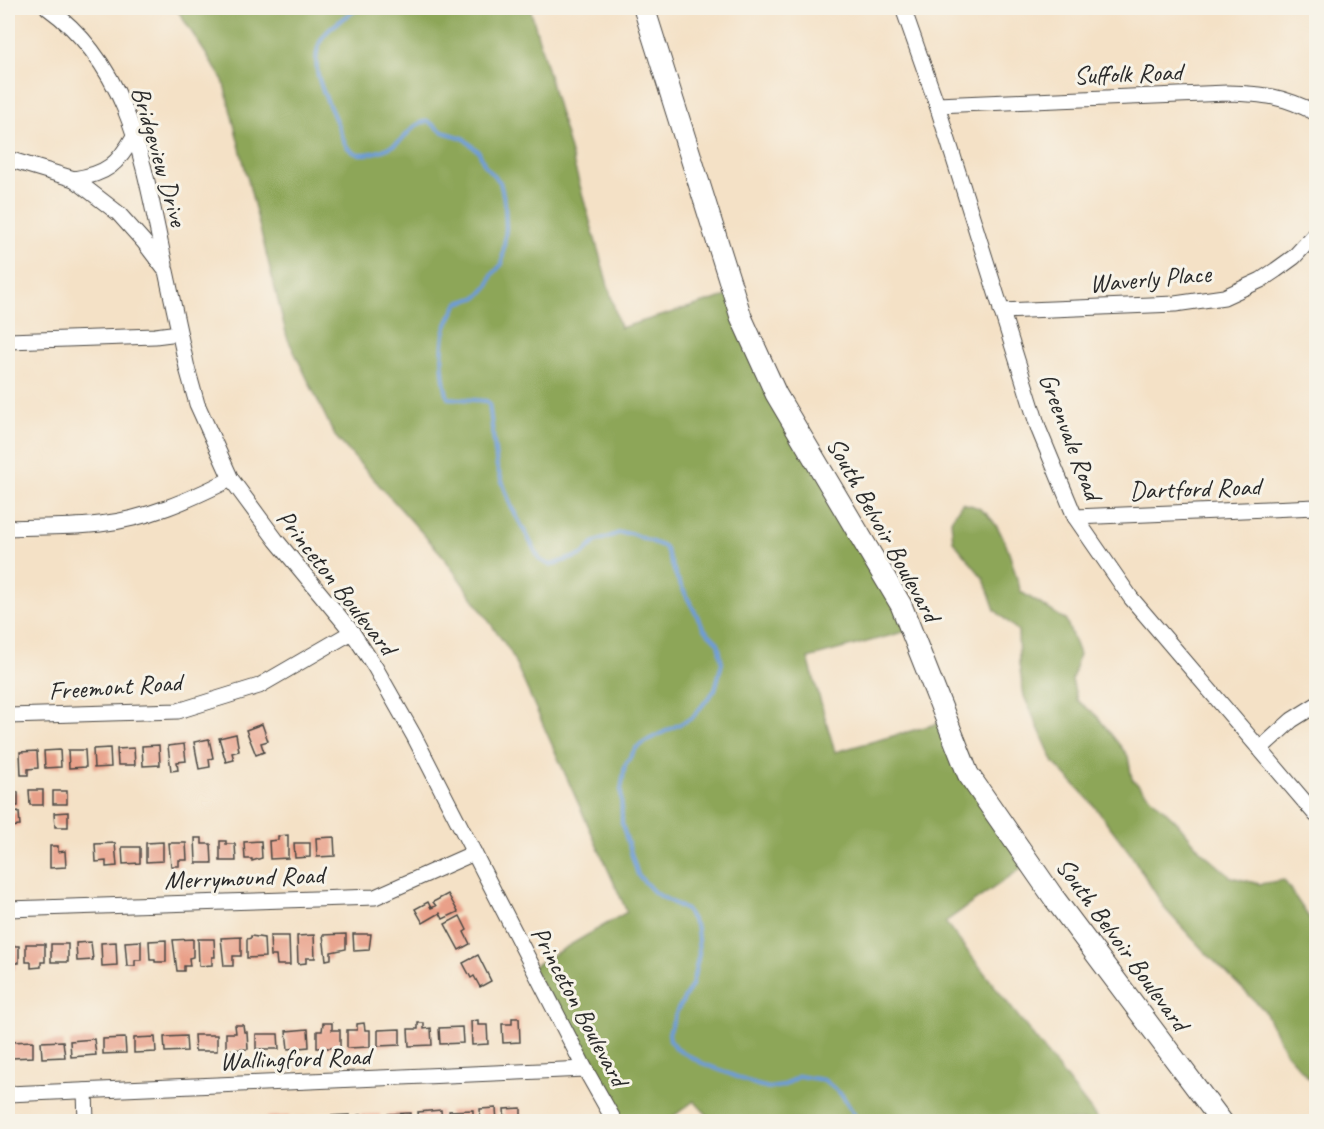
<svg xmlns="http://www.w3.org/2000/svg" width="1324" height="1129" font-family="Caveat,sans-serif">
<style>
.forest{fill:#8da658;stroke:#5c6842;stroke-width:1.5}
.lines{fill:none;stroke-linecap:round;stroke-linejoin:round}
.stream{stroke:#6d9cd6;stroke-width:4}
.building{fill:#e9a089}
.street-casing{stroke:#494642;stroke-width:17}
.secondary-casing{stroke:#494642;stroke-width:23}
.street{stroke:#fff;stroke-width:15}
.secondary{stroke:#fff;stroke-width:21}
.labels{text-anchor:middle;stroke-width:6;stroke-linejoin:round;paint-order:stroke}
.street-label{font-size:26px;fill:#2b2b2b;stroke:#f7f3e8}
</style>
<rect width="100%" height="100%" fill="#f7f3e8"/>
<filter id="ink" filterUnits="userSpaceOnUse"><feTurbulence type="fractalNoise" baseFrequency=".0167" numOctaves="2"/><feDisplacementMap in="SourceGraphic" scale="12" xChannelSelector="R" yChannelSelector="G"/><feConvolveMatrix kernelMatrix="1 2 1 2 8 2 1 2 1" color-interpolation-filters="sRGB"/></filter>
<filter id="wash" filterUnits="userSpaceOnUse"><feTurbulence type="fractalNoise" baseFrequency=".008" numOctaves="4" result="noise"/><feDisplacementMap in="SourceGraphic" scale="24" xChannelSelector="R" yChannelSelector="G"/><feGaussianBlur stdDeviation="1.35" result="paint"/><feColorMatrix in="noise" values="0 0 0 0 0 0 0 0 0 0 0 0 0 0 0 0 0 1.4 0 .05"/><feComposite in="paint" operator="in"/></filter>
<g filter="url(#wash)">
<rect width="100%" height="100%" fill="#f4e1c6"/>
<g class="forest">
<path d="M176,8H530L620,328L734,294L911,630L808,658L835,752L947,721L1029,863L945,922L1099,1121H713L694,1101L667,1121H615L532,967L627,912L510,651L443,556L335,436L287,337L223,80Z"/>
<path d="M962,503C968,505 976,506 980,509C1006,526 1012,565 1021,592L1066,620L1079,654L1072,680L1077,700L1097,716L1128,756L1132,779L1177,822L1200,850L1231,877L1260,884L1284,880L1316,928V1086L1286,1053L1264,1010L1204,951L1166,910L1130,853L1092,803L1054,763L1024,696L1019,664L1018,631L995,610L984,579L953,541L951,520Z"/>
</g>
<g class="lines">
<path class="stream" d="M358,8C347,17 326,28 320,42C308,71 328,100 338,126C342,136 345,152 359,154C372,155 393,148 402,139C411,131 414,123 428,121L443,132L463,138L479,152L485,166L500,182L505,203L506,228L502,264L492,275L488,286L478,297L458,303C453,313 446,323 444,334C441,354 442,379 448,398L486,401L489,403L497,467L511,506L540,560L550,565L582,555L595,542L619,533H630L665,547L677,578L704,629L718,643L722,663L715,690L692,718L650,739L636,748L625,765L621,790L622,824L638,875L655,893L686,910L697,928L699,954L692,985L677,1011L669,1033L670,1040L675,1048L702,1063L757,1085L769,1088L783,1086L799,1076L824,1080L842,1095L859,1122"/>
</g>
<g id="blocks">
<g class="building">
<path d="M262,724L268,741L261,743L264,752L256,755L246,730Z"/>
<path d="M236,734L239,751L232,753L234,760L226,762L219,738Z"/>
<path d="M209,739L213,758L209,759L210,767L199,769L194,742Z"/>
<path d="M184,744L186,761L177,762L178,770L171,771L168,746Z"/>
<path d="M159,745L160,765L143,766L142,746Z"/>
<path d="M110,748L111,767L94,768L93,749Z"/>
<path d="M134,748L135,765H118L117,749Z"/>
<path d="M60,750L61,767L45,768L44,751Z"/>
<path d="M68,750H85L86,767L69,768Z"/>
<path d="M37,751L38,768L28,769V775H21L20,752Z"/>
<path d="M13,752L14,769H8V753Z"/>
<path d="M29,790H43V805H30Z"/>
<rect x="53" y="791" width="14" height="13"/>
<rect x="8" y="792" width="10" height="14"/>
<path d="M19,812L20,826L8,827V813Z"/>
<path d="M68,812V827H55L54,813Z"/>
<path d="M288,835V858L270,859L269,841L278,840V836Z"/>
<path d="M334,837L335,856L317,857L316,838Z"/>
<path d="M195,838H202V844H211L212,863H196Z"/>
<path d="M220,841H226V844H235L236,861H220Z"/>
<path d="M261,841L262,858L252,861V859H245L244,842Z"/>
<path d="M163,842V861L146,862V843Z"/>
<path d="M115,843L117,866L106,867V861L96,862L95,844Z"/>
<path d="M169,843H186L187,860H179V866H171Z"/>
<path d="M294,843H310V857L295,858Z"/>
<path d="M50,846H58V852L65,851L66,867L50,868Z"/>
<path d="M122,847H140V863L123,864Z"/>
<path d="M448,894L458,912L443,919L440,913L423,923L415,909L428,902L431,908L436,906L433,902Z"/>
<path d="M460,916L467,930L464,932L470,944L459,950L445,924Z"/>
<path d="M346,934V949L331,952V959L326,960L323,935Z"/>
<path d="M353,934H371L369,950L354,951Z"/>
<path d="M314,935L315,958H306V963L298,964L297,936Z"/>
<path d="M251,936L264,938L265,957L247,958V939L251,938Z"/>
<path d="M270,936H289L290,965H277L276,956H271Z"/>
<path d="M241,937V956H233V966H224L221,938Z"/>
<path d="M193,939V957L189,958L190,966H184V971H177L173,940Z"/>
<path d="M198,939H214L215,957H212V965L199,966Z"/>
<path d="M166,940V962H155V960H150L149,941Z"/>
<path d="M141,941V960H135V966H127L125,942Z"/>
<path d="M91,942L93,960L77,961L76,943Z"/>
<path d="M116,942L117,965L102,966L101,943Z"/>
<path d="M26,944H45V962H41V967L31,968V962H26Z"/>
<rect x="51" y="944" width="17" height="18"/>
<path d="M8,946H19V963H15V969L8,970Z"/>
<path d="M478,955L491,981L480,987L474,976L471,978L463,963Z"/>
<path d="M512,1018H519L520,1042L503,1043L502,1024H512Z"/>
<path d="M478,1020V1025H487L488,1044L472,1045L471,1021Z"/>
<path d="M323,1023H332V1030H340V1048H317V1031H322Z"/>
<path d="M364,1023L365,1030H370V1047L347,1048V1030H357V1024Z"/>
<path d="M418,1023H424V1029L431,1028L432,1045L409,1046L408,1029H418Z"/>
<path d="M235,1025H243L244,1032H247L248,1049L226,1050V1033H236Z"/>
<path d="M462,1027L463,1043L440,1044L439,1028Z"/>
<path d="M308,1029L309,1047L288,1049L286,1031Z"/>
<path d="M400,1029V1045L378,1046V1030Z"/>
<path d="M256,1034H278L279,1049H256Z"/>
<path d="M194,1035H217V1051H195Z"/>
<path d="M186,1036L187,1051L165,1052L164,1037Z"/>
<path d="M155,1037L156,1052L134,1053V1038Z"/>
<path d="M125,1038L126,1053L103,1054V1039Z"/>
<path d="M94,1039L96,1055L71,1057L70,1041Z"/>
<path d="M33,1041V1057L12,1058L11,1042Z"/>
<path d="M63,1041L65,1057L42,1058L41,1042Z"/>
<path d="M496,1108L497,1122H481L480,1109Z"/>
<path d="M521,1108V1122H505L504,1109Z"/>
<path d="M441,1110L442,1122H419L418,1112Z"/>
<path d="M473,1110V1122H450L449,1111Z"/>
<path d="M411,1113V1122H388V1114Z"/>
<path d="M380,1114V1122H358V1115Z"/>
<path d="M350,1115V1122H327V1116Z"/>
<path d="M289,1116V1122H266V1117Z"/>
<path d="M319,1116V1122H297L296,1117Z"/>
</g>
</g>
</g>
<g filter="url(#ink)">
<use href="#blocks" fill-opacity="0" stroke="#494642" stroke-width="1.5"/>
<g class="lines">
<defs>
<g id="street">
<path d="M48,8C133,69 144,170 165,265"/>
<path d="M903,8L937,105L1039,430L1075,517L1131,598L1316,815"/>
<path d="M937,105L1227,93C1265,94 1283,96 1316,113"/>
<path d="M8,159L74,179L118,213L144,242L166,271L187,368L197,404L231,479L276,540L352,632L375,667L414,736L585,1069L615,1122"/>
<path d="M74,179C107,174 118,164 134,136"/>
<path d="M1001,311L1175,304L1224,297L1261,280L1276,270L1294,257L1316,233"/>
<path d="M8,341L155,336L179,333"/>
<path d="M1075,517L1316,507"/>
<path d="M8,528C38,526 70,528 100,524C147,519 189,500 231,479"/>
<path d="M8,716L178,711L259,686L352,632"/>
<path d="M1261,748L1292,720L1316,705"/>
<path d="M8,909L375,897L474,853"/>
<path d="M85,1091L86,1122"/>
<path d="M8,1094L585,1069"/>
</g>
<path id="secondary" d="M644,8L741,317L776,394L901,605L968,774L1054,898L1222,1122"/>
</defs>
<use href="#street" class="street-casing"/>
<use href="#secondary" class="secondary-casing"/>
<use href="#street" class="street"/>
<use href="#secondary" class="secondary"/>
</g>
</g>
<g class="labels">
<g class="street-label">
<text transform="translate(1128 73) rotate(-2)" y="9">Suffolk Road</text>
<text transform="translate(160 156) rotate(74)" y="9">Bridgeview Drive</text>
<text transform="translate(1150 278) rotate(-5)" y="9">Waverly Place</text>
<text transform="translate(1071 436) rotate(69)" y="9">Greenvale Road</text>
<text transform="translate(1195 488) rotate(-2)" y="9">Dartford Road</text>
<text transform="translate(884 529) rotate(61)" y="9">South Belvoir Boulevard</text>
<text transform="translate(337 582) rotate(52)" y="9">Princeton Boulevard</text>
<text transform="translate(115 686) rotate(-4)" y="9">Freemont Road</text>
<text transform="translate(244 877) rotate(-2)" y="9">Merrymound Road</text>
<text transform="translate(1123 944) rotate(54)" y="9">South Belvoir Boulevard</text>
<text transform="translate(580 1006) rotate(62)" y="9">Princeton Boulevard</text>
<text transform="translate(295 1058) rotate(-2)" y="9">Wallingford Road</text>
</g>
</g>
<rect width="1324" height="1129" fill="none" stroke="#f7f3e8" stroke-width="30"/>
</svg>
